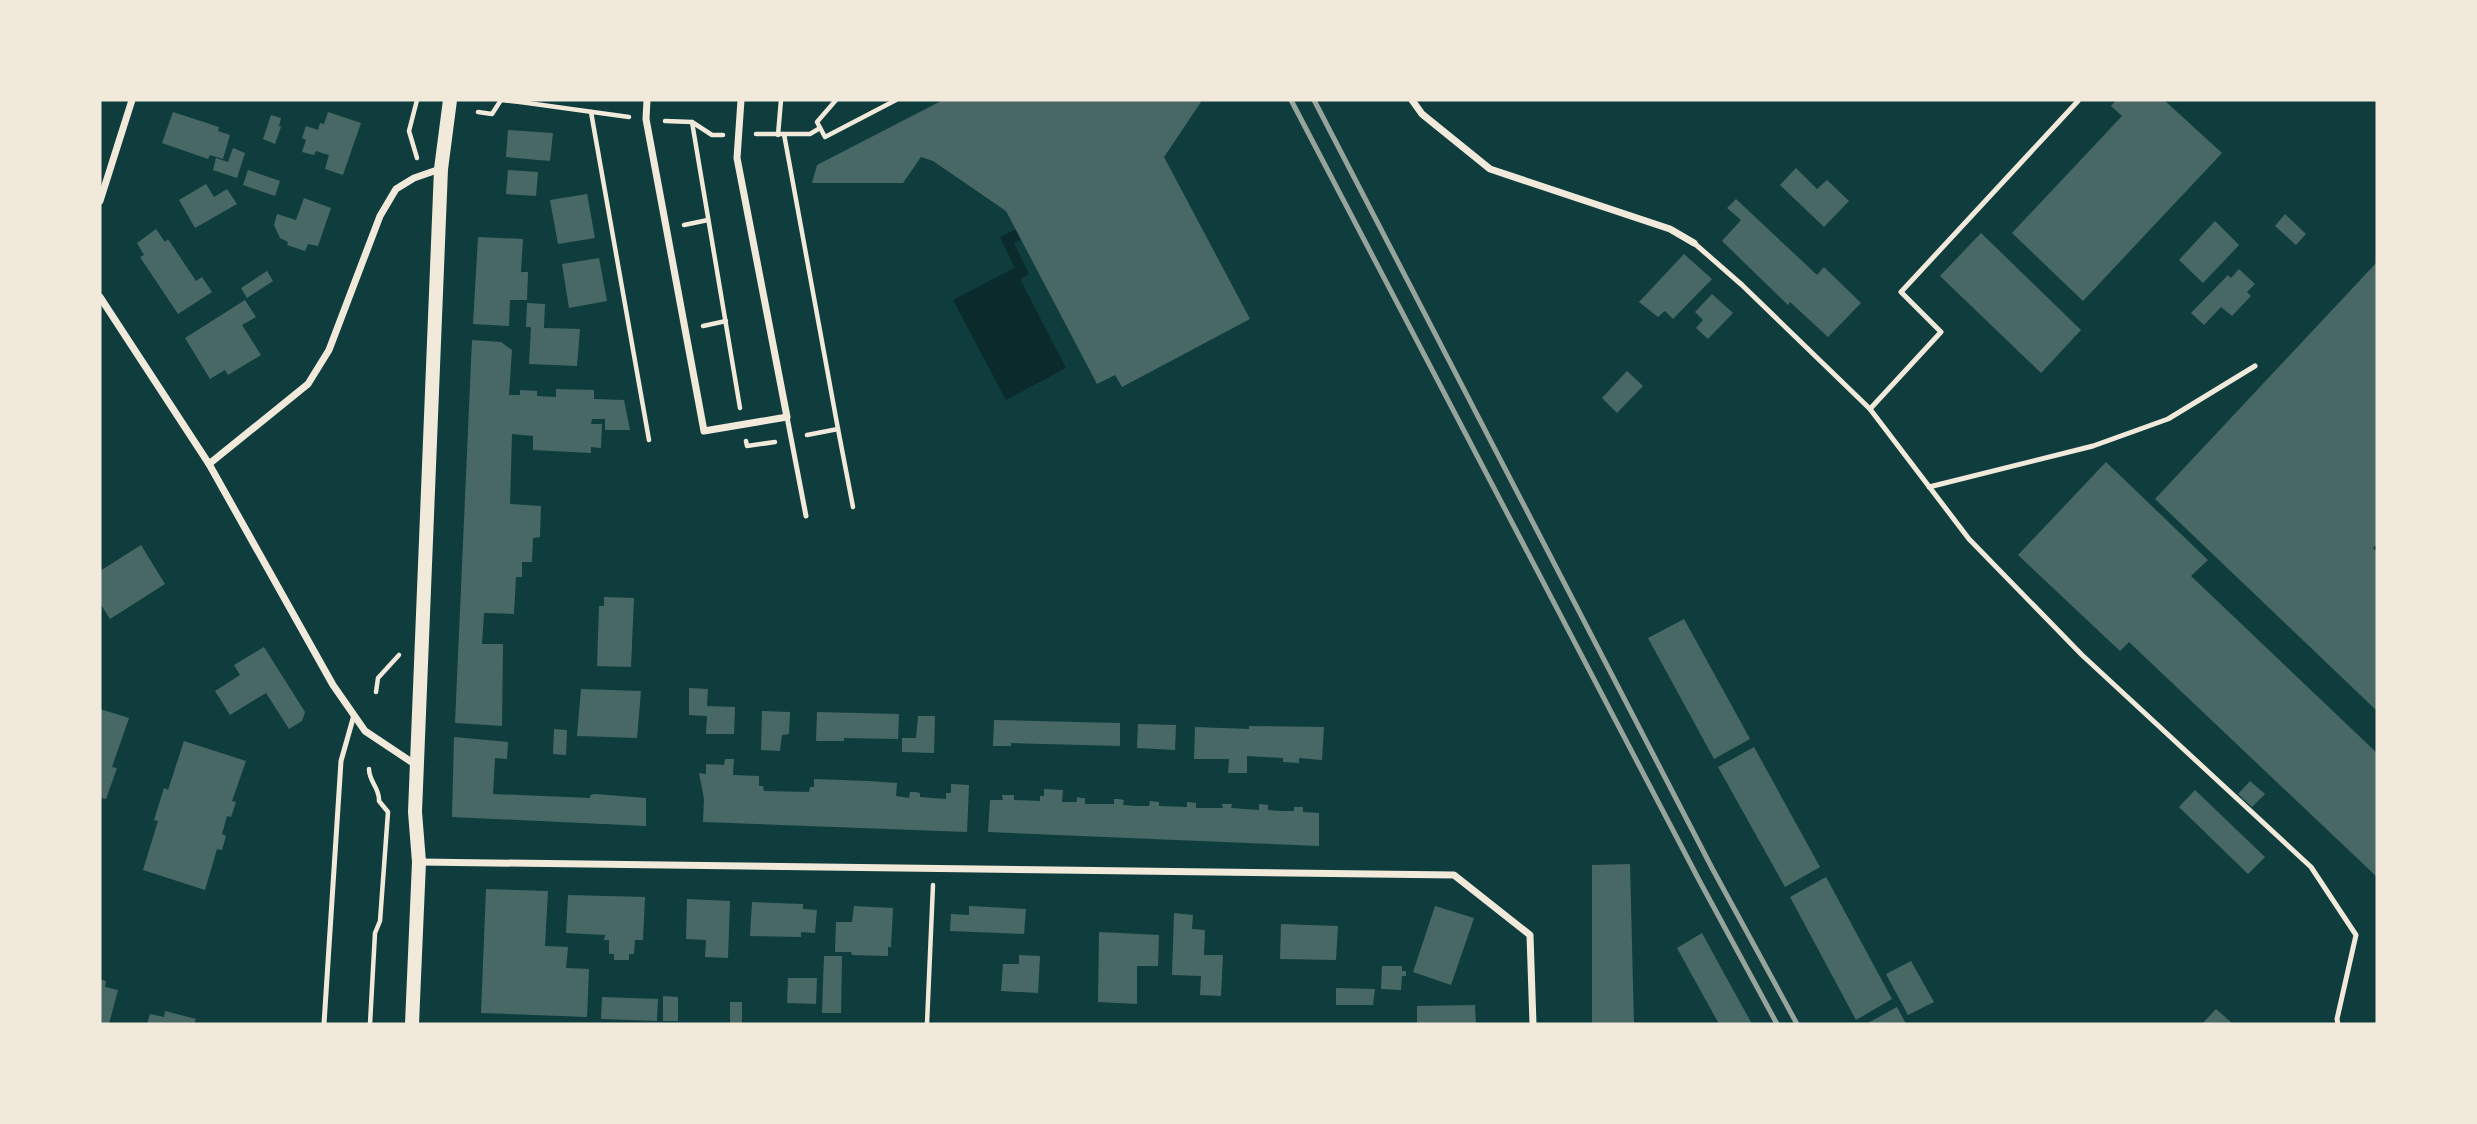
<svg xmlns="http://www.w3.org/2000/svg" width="2477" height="1124" font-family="Poppins,sans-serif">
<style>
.water{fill:#0a2a2b}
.building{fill:#486865}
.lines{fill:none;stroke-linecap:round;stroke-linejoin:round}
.path{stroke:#f1e9da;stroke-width:4.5}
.service{stroke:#f1e9da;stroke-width:5}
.minor{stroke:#f1e9da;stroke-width:7}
.secondary{stroke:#f1e9da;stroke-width:14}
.rail{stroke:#97a49c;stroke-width:5}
</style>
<rect width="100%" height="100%" fill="#0f3d3e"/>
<path class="water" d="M1016,229L1021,239L1014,243L1029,274L1020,279L1066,368L1006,400L953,300L1014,268L1016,270L1000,237Z"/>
<g class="building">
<path d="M943,100H1198L1201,102L1164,157L1250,319L1122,387L1115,375L1097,384L1006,211L933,161L921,157L903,183H812L817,165Z"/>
<path d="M2116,100H2164L2222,153L2083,301L2012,233L2122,116L2111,106Z"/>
<path d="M173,112L219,127L218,131L230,135L223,159L210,155L208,159L162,143Z"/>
<path d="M328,112L361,123L343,175L325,169L329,155L316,151L314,155L302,152L306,140L302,138L306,126L318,130L320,123L324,124Z"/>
<path d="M271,115L281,118L279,126L281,127L275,144L263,139Z"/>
<path d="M508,130L553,133L550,161L506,157Z"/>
<path d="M233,148L245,153L237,178L213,170L216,158L228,162Z"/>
<path d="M1796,168L1817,189L1827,180L1849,201L1824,227L1780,185Z"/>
<path d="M248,170L280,181L275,196L243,185Z"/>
<path d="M508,170L538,172L536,196L506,194Z"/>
<path d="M206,184L214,197L227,189L237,204L195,228L179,200Z"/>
<path d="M587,194L595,238L558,244L550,200Z"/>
<path d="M304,198L331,208L318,246L308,244L305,251L287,245L288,242L280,238L274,225L277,214L296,220Z"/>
<path d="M1736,199L1817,275L1824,267L1861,303L1828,337L1790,302L1788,305L1722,241L1741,220L1727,208Z"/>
<path d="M2285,214L2306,234L2296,245L2275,226Z"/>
<path d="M2215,221L2239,245L2203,283L2179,260Z"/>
<path d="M156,229L165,242L168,239L196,281L202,277L212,292L178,314L140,257L144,255L137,243Z"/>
<path d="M1981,233L2081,330L2041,373L1940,276Z"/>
<path d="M478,237L523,239L521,272H528L527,300H510L509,326L473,324Z"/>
<path d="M1684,254L1712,279L1673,319L1665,311L1658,317L1639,302Z"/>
<path d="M599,258L607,301L569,308L562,264Z"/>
<path d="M2377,262V544L2373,548L2377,552V711L2155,499Z"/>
<path d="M2239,269L2255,284L2247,292L2251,296L2232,316L2221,307L2204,325L2191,313L2228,275L2231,278Z"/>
<path d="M267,271L273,281L247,298L241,288Z"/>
<path d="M1712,294L1733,313L1708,339L1696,328L1703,320L1695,312Z"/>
<path d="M245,300L256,317L242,325L261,355L228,375L225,370L210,379L185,338Z"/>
<path d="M527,303L545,304L544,328L580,329L577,366L529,364L531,327H526Z"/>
<path d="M472,340L501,342L512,350L509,395H520V390L537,391V396L556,397V389L594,390V399L624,400L630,430H605V419H592L591,424H602L601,448L591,447V453L533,450V436L512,434L510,504L541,506L540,537L533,538L532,562H522V577H516L514,614L484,613L482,644H503L502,726L455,723Z"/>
<path d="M1627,371L1643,386L1617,413L1602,398Z"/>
<path d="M2106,462L2208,560L2191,576L2377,753V877L2129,642L2120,651L2018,555Z"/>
<path d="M141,545L165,584L110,619L100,603V571Z"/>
<path d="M604,597L634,598L631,667L597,666L599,606H604Z"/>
<path d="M1684,619L1750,739L1714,759L1648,638Z"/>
<path d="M264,647L305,712L302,721L289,729L266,693L230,715L215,691L240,675L234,665Z"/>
<path d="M689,688L708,689L707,706L735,707L734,734H706L707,716L689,715Z"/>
<path d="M581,689L641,691L637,738L577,736Z"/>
<path d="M100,709L129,718L112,767L117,768L106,799L102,798L100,803Z"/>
<path d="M762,711L790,712L789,734L782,735L780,751L761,750Z"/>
<path d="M817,712L899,714L898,739L844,738V741H816Z"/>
<path d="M918,716H935L934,753L902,752V738H916Z"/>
<path d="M994,720L1120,723V746L1011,743V746H993Z"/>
<path d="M1138,724L1176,725L1175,750L1137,748Z"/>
<path d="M1249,726L1324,727L1322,760L1299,758V763L1283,762V758L1247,756V773H1228L1229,759H1194L1195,727L1249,729Z"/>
<path d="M554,729L567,730L566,755L553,754Z"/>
<path d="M454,737L508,742L507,759L495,758L493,794L590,798V795L595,794L646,798V826L452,817Z"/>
<path d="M184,741L246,761L232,801L236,802L231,817L227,816L222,834L226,836L222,850L217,849L205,890L143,870L158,821L154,820L164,788L168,790Z"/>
<path d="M1754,747L1820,867L1785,887L1718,767Z"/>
<path d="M725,759H734L733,775L759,776V786H763L764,791L809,792L810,787H814V779L868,781L897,783L896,796L909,798L910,792H915L920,793V797L946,799V793H951V784L969,785L967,832L703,822L704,799L699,773L706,774V764L724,765Z"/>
<path d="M2250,781L2265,794L2252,807L2238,794Z"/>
<path d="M1044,789L1063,790L1062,802H1077V797L1081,798H1085V804H1114V799H1118L1124,800L1123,805L1136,806H1149L1150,801L1159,802V806L1187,807V802L1196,803V808H1223L1222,804H1232L1231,808L1259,810V804L1268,805V810L1281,811H1294V807H1303V812L1319,813V846L988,832L990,800H1003L1002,795H1014V800L1040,801V796H1044Z"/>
<path d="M2195,790L2265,857L2248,874L2179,807Z"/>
<path d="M1630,864L1634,1024H1592V865Z"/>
<path d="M1826,877L1892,999L1856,1020L1790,897Z"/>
<path d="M486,889L548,891L545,946L568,947L566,968L589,969L587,1017L481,1013Z"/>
<path d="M568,895L645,897L643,940H635L634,954H629V960H614V954H609V940H604L605,935L566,933Z"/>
<path d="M687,899L730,901L728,958L705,957L706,940L686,939Z"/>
<path d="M752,902L803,904V909L817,910L815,933L801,932V937L750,936Z"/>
<path d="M854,906L893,908L891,947H888V956L852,955L851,952H835L836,922H852Z"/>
<path d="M969,906L1026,909L1024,934L950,931L951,914L969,915Z"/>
<path d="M1435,906L1474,918L1451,985L1413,972Z"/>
<path d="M1174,913L1193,915L1192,929L1205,930L1204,955H1223L1221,996L1200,995L1201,976L1172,975Z"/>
<path d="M1281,924L1338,926L1336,960L1280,959Z"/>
<path d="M1099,932L1159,935L1158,966H1137V1004L1098,1002Z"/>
<path d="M1702,933L1726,977L1752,1024H1719L1677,948Z"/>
<path d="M1019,955L1040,956L1038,993L1001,991L1003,964H1019Z"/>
<path d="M824,956H842L841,1013H822Z"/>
<path d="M1911,961L1934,1002L1908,1015L1886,974Z"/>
<path d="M1382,966H1402V971H1406V976H1402L1401,990L1381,989Z"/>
<path d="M788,978H817L816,1004L787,1003Z"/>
<path d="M100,979L106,981L105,987L118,990L109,1024H100Z"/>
<path d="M1336,988L1375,989L1373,1005H1336Z"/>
<path d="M663,996L678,997V1021H663Z"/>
<path d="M602,997L658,999L657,1021L601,1019Z"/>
<rect x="730" y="1002" width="12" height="22"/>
<path d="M1475,1005L1476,1024H1417V1006Z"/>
<path d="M1897,1007L1906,1024H1866Z"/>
<path d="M2216,1009L2233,1024H2202Z"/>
<path d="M165,1011L196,1019L194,1024H147L150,1014L164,1017Z"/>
</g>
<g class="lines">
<g class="path">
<path d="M417,100L409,131L417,158"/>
<path d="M836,100L817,122L825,137L896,100"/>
<path d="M520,102L629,117"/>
<path d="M478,112L492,114L501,100L520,102V100"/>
<path d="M591,112L649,440"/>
<path d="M665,121L692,122L712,135H723"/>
<path d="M692,122L740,408"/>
<path d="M756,134H810L820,128"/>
<path d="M784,134L838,429L807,435"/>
<path d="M778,135L781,100"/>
<path d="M684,225L708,220"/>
<path d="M703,326L726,321"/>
<path d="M838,429L853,507"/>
<path d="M746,441L747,446L775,442"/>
<path d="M376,692L378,678L399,655"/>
<path d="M369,769C369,782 380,788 379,801L388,812L380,921L375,933L370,1024"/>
<path d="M927,1024L933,885"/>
</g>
<g class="service">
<path d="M1694,243L1742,285L1870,409L1941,332L1901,292L2078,101"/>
<path d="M1870,409L1969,539L2082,655L2311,867L2356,935L2337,1019L2338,1024"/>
<path d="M787,417L806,516"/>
<path d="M1929,487L2093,446L2168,419L2255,366"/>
<path d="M324,1024L341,761L354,715"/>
</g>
<g class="minor">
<path d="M647,100L646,119L704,431L787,417L737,158L741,100"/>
<path d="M1412,100L1422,114L1490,169L1670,229L1694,243"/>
<path d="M100,201L132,100"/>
<path d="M100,297L209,464L333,685L365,731L416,765"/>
<path d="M209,464L308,384L329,350L380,216L396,189L414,178L440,169"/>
<path d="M420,862L1454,875L1530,935L1533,1024"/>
</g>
<path class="secondary" d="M412,1024L419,862L415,812L441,169L450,100"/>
<g class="rail">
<path d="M1291,100L1699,880L1777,1024"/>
<path d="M1314,100L1712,868L1797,1024"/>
</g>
</g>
<rect width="2477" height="1124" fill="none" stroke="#f1e9da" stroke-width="203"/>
</svg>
